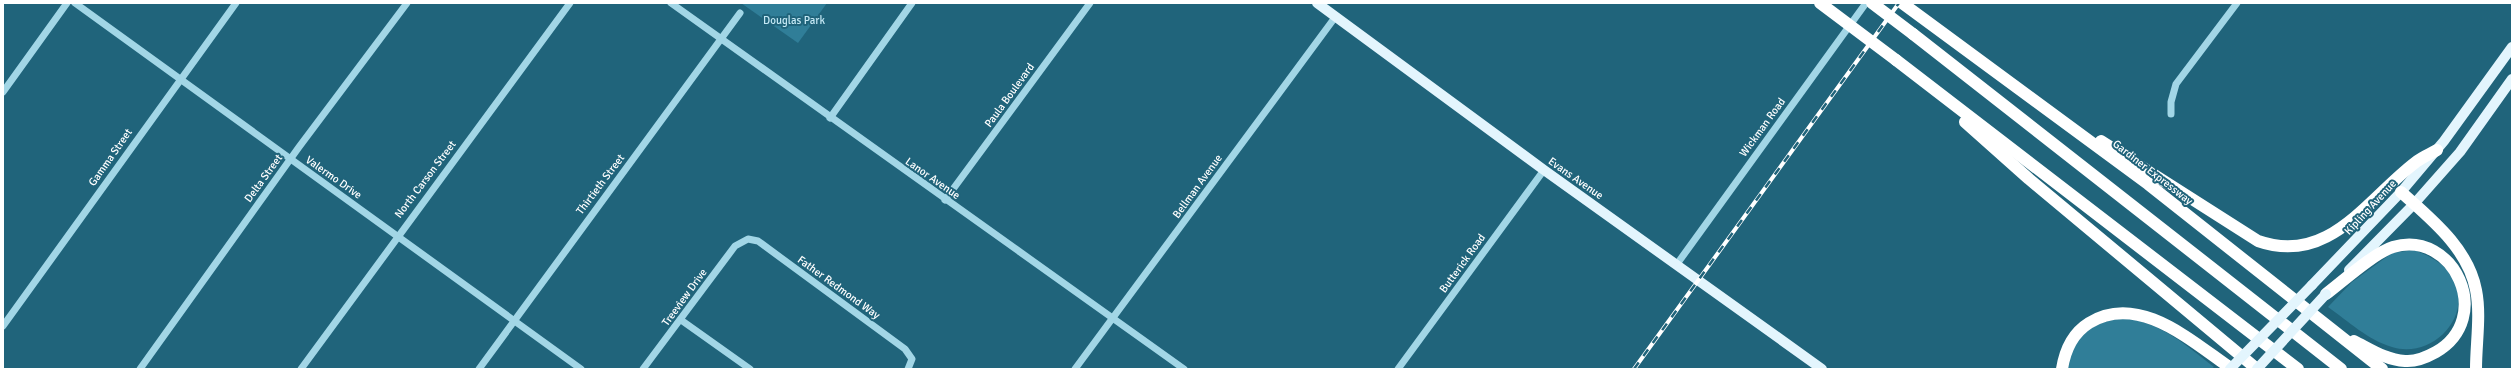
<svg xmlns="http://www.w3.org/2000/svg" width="2515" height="372" font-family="Signika,sans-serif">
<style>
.green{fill:#307e98}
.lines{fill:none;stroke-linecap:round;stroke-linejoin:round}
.minor{stroke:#a2d6e6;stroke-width:7}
.major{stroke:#e3f5fd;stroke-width:10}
.highway{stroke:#fff;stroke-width:12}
.rail-casing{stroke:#fff;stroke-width:4}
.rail{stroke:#20647b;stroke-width:2.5;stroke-dasharray:8;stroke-linecap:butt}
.major-bridge{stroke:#e3f5fd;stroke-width:10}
.highway-bridge{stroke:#fff;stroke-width:12}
.labels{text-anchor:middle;stroke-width:4;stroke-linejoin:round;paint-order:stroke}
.park-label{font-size:11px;fill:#c5e9f5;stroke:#20647b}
.street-label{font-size:11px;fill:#fff;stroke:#20647b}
</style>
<rect width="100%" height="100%" fill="#20647b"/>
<g class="green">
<path d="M741,3H827L798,43Z"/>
<path d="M2414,250C2431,256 2454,269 2458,289C2465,326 2427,358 2392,347C2368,340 2348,321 2328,307L2352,282L2392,253Z"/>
<path d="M2127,318C2166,326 2184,344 2214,367L2211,369H2068C2070,335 2096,320 2127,318Z"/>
</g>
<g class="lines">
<g class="minor">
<path d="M75,3L581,369"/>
<path d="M671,3L1184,369"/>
<path d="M3,92L67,3"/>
<path d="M2171,114V102L2176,84L2237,3"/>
<path d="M830,118L912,3"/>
<path d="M945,200L1090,3"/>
<path d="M1677,264L1866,3"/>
<path d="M681,320L750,369"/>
<path d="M3,326L236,3"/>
<path d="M140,369L299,147L407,3"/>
<path d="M301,369L570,3"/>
<path d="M479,369L740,13"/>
<path d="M643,369L735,246L748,239L758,241L905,349L912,359L908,369"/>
<path d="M1075,369L1336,16"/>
<path d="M1398,369L1544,170"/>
</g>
<g class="major">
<path d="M1317,3L1544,170L1822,369"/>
<path d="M2349,270L2414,204L2460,152L2512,79"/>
<path d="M2312,285L2401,192L2444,141L2512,47"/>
</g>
<g class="highway">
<path d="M1902,3L2148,184L2382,369"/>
<path d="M1913,34L2341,369"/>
<path d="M1896,60L2298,369"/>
<path d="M1965,122L2029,179L2257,369"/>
<path d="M2101,141L2258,241C2329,266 2367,199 2416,162C2422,157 2430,154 2437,150"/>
<path d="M2401,192C2431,219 2468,248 2476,290C2481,315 2476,343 2476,369"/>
<path d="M2326,294C2342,282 2374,253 2393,247C2454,229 2495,318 2436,352C2427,357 2416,362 2405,361C2386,360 2370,349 2354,341"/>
<path d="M2062,369C2065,350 2073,333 2089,323C2139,292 2192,342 2232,369"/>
</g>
<defs>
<path id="rail" d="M1634,369L1899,3"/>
</defs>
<use href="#rail" class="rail-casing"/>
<use href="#rail" class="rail"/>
<g class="major-bridge">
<path d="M2230,369L2312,285"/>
<path d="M2257,369L2326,294"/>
</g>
<g class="highway-bridge">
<path d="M1820,3L1896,60"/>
<path d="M1872,3L1913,34"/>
</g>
</g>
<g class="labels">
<g class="park-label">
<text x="794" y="24">Douglas Park</text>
</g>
<g class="street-label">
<text transform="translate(1009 95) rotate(-54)" y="4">Paula Boulevard</text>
<text transform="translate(1762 127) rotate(-54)" y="4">Wickman Road</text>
<text transform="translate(110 157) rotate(-55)" y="4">Gamma Street</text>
<text transform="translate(2153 172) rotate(38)" y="4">Gardiner Expressway</text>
<text transform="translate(334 177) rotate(35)" y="4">Valermo Drive</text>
<text transform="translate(263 178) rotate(-54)" y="4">Delta Street</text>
<text transform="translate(933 178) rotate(35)" y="4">Lanor Avenue</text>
<text transform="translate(1576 178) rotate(35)" y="4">Evans Avenue</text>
<text transform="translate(425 179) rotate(-53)" y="4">North Carson Street</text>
<text transform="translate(600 184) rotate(-53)" y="4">Thirtieth Street</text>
<text transform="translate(1197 186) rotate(-54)" y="4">Bellman Avenue</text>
<text transform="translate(2370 207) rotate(-47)" y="4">Kipling Avenue</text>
<text transform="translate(1462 263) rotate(-54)" y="4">Butterick Road</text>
<text transform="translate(839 287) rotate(36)" y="4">Father Redmond Way</text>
<text transform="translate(684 297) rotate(-54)" y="4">Treeview Drive</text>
</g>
</g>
<rect width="2515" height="372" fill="none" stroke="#ffffff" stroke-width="8"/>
</svg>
